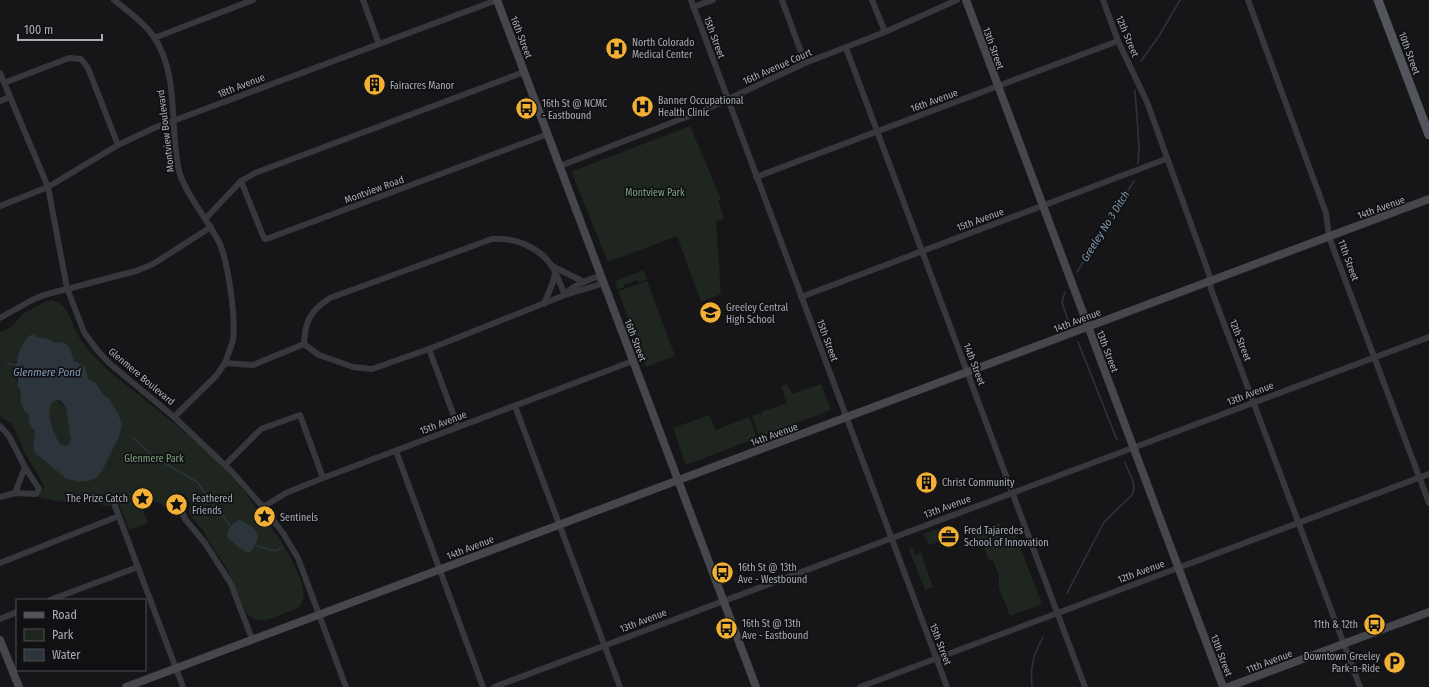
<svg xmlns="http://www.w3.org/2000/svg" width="1429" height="687" font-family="'Fira Sans Condensed',sans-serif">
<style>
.green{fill:#1e261f;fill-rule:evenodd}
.water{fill:#2c353c;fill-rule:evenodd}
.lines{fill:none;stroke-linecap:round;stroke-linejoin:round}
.stream{stroke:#2c353c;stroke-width:1.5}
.street{stroke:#37383d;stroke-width:6}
.secondary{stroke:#45474d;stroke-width:8}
.primary{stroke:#53555c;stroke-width:9}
.labels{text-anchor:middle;stroke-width:3.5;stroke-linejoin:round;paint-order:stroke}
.street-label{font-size:10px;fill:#a8adb8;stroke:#111113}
.poi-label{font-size:10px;fill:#a8adb8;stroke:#111113;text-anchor:start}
.park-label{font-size:10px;fill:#7fa381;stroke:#111113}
.water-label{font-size:11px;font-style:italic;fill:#7f9bb3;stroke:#111113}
</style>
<rect width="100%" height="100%" fill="#161618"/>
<g class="green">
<path d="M690,126L721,199L718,201L724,218L716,222L721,294L701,302L677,236L608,262L573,176V171Z"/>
<path d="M641,271H644L647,279L638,282L637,280L624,285V287L617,290L616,281Z"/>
<path d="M647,281L675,356L646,367L618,291Z"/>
<path d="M52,300C70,305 72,327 81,340C94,359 112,374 129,387C169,419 211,451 244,491C248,496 252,502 256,508C272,528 286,545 296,569C302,582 309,596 298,608L264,621L256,620L246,613L227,569L205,535L206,534L189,514L190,501L184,494L175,493L170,495L167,503L169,510C160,502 151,499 140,503L148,523L129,530L119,504C106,509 107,504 95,504C75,504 57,501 38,497L44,488L42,481L25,454L12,424L0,416V332L11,327L24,313L47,301ZM37,337L49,339L56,343L87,373L89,379L96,383L104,395L110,399L117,412L119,437L99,475L84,482L67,479L44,459L39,457L33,447L35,431L30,426L28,413L24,411C22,396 14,379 16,363C17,356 23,351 24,343Z"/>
<path d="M787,384L792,394L821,384L831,410L760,437L752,416L759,413L761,416V412L787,403L781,386Z"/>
<path d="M57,400L66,408L71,440L67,446L60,444C54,433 46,416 50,403Z"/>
<path d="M709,415L716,430L749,417L757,438L686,465L673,428Z"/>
<path d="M999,523L1006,538L1015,534L1042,604L1010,616L999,588V576L993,560L989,561L982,542L971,536L972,534Z"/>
<path d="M944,527L946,533L942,534L944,540L929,545L923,534Z"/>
<path d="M912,547L915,555L921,553L933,587L925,590L909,549Z"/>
</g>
<g class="water">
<path d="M34,334L37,337L49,339L56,343L59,342C72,344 70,352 74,361L85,367L89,379L96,383L104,395L110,399L119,416L122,426L119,437L102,471L97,477L89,481L79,482L67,479L36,454L33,447L35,431L30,426L28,413L24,411L21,402L20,389L18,388V377L15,373C16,361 21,337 34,334ZM57,400L61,401L66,408L71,440L67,446L60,444C54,433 46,415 51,403Z"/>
<path d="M240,520L253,527L259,536L254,548L249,553L239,548L227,537C228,529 232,521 240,520Z"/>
</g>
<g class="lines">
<g class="stream">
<path d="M1141,61L1159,36L1180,0"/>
<path d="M1135,90L1139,146L1138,164"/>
<path d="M1077,272L1134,181"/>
<path d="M1065,292L1062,302L1068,321"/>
<path d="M1078,342L1117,440"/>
<path d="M7,363L16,365"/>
<path d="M133,438L153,456L197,482L231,527"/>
<path d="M257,546L276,551L282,547"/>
<path d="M1067,593L1104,522L1132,495L1134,489L1133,481L1125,463"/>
<path d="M1032,687C1030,666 1033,656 1043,637"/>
</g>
<g class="street">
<path d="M114,0C128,11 144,23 154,37C180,76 169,128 179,171C184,191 208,221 218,240C228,259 236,318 233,340C231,347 228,355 225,363"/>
<path d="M363,0L379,44"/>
<path d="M691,0L947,687"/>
<path d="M782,0L805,63"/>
<path d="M872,0L885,32"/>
<path d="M1103,0L1118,41L1147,102L1209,274L1211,289L1360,687"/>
<path d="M1248,0L1326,213L1329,237L1429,503"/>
<path d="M693,7L713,0"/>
<path d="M154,38L253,0"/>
<path d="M846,48L1085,687"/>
<path d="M0,73L48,187L67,288L84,332L97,350L109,363L174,417L232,472L263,507L283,533L298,558L346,687"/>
<path d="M4,83L69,58L81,59L88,68L118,145"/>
<path d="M0,101L10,97"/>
<path d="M560,166L707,109L805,63L885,32L957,0"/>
<path d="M756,177L1118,41"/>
<path d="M241,181L263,236L265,239L269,238L548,134"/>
<path d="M0,206L48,187L118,145L154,128L497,0"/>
<path d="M206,218L241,181L255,173L524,72"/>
<path d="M552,266L584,282"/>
<path d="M801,297L1166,159"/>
<path d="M544,304L553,282L555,273"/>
<path d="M0,318L32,300L44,295L136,271L153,264L211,227"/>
<path d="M304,344L319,355L353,367L372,369L429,349L565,295L598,285L603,280L596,277C586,281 571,286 565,295"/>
<path d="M304,344C305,321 310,311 330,298L492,239C514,237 539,247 552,266C557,275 561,286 565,295"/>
<path d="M429,349L458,427"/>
<path d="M515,406L620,687"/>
<path d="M174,417L216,376L225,363L253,365L304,344"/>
<path d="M0,426L9,436L25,467"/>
<path d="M396,451L483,687"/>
<path d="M225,465L261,429L300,415L323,478"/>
<path d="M0,497L15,493L36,494L39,489L25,467L15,493"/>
<path d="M179,505L185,519L205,543L231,584L252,639"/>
<path d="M115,506L183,687"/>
<path d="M263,507L286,493L323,478L633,361"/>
<path d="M0,563L119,516"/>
<path d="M50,600L138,567"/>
<path d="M0,619L17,612"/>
<path d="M494,687L1429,337"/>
<path d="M860,687L1429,474"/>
</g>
<g class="secondary">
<path d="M497,0L756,687"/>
<path d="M966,0L1223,687"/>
<path d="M0,640L19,687"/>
<path d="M126,687L1429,199"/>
<path d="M1228,687L1429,612"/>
</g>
<path class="primary" d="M1378,0L1429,135"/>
</g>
<defs>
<symbol id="hospital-disc" viewBox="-11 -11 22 22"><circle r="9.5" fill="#f2b134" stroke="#111113"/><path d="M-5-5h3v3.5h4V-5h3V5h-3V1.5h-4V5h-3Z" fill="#111"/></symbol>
<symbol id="building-disc" viewBox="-11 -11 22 22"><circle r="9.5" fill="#f2b134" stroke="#111113"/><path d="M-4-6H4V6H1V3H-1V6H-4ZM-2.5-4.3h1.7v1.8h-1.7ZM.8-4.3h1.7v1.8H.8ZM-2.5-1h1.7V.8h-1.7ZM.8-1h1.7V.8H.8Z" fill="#111"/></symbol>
<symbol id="bus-disc" viewBox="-11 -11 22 22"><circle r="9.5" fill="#f2b134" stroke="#111113"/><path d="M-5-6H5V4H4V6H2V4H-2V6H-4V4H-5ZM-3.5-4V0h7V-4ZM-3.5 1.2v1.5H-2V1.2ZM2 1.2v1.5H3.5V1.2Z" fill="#111"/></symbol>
<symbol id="school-disc" viewBox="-11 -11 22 22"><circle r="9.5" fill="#f2b134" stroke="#111113"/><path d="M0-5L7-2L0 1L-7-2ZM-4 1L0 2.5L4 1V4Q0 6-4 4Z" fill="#111"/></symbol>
<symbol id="sight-disc" viewBox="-11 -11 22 22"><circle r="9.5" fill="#f2b134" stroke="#111113"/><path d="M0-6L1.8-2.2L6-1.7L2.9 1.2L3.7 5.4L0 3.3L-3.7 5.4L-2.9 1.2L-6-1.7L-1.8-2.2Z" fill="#111"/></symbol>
<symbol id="office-disc" viewBox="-11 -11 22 22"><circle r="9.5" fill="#f2b134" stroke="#111113"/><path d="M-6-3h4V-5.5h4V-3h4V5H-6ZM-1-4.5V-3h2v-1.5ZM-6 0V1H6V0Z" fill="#111"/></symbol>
<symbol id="parking-disc" viewBox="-11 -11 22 22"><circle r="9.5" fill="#f2b134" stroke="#111113"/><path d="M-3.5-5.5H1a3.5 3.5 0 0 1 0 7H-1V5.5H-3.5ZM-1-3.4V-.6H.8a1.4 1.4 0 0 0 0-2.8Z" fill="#111"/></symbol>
</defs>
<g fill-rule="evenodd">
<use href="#hospital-disc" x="604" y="36" width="25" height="25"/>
<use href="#building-disc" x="362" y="72" width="25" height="25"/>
<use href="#hospital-disc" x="630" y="94" width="25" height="25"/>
<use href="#bus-disc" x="514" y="96" width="25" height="25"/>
<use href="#school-disc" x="698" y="300" width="25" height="25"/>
<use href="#building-disc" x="914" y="470" width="25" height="25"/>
<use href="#sight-disc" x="130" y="486" width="25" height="25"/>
<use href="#sight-disc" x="164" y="492" width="25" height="25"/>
<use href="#sight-disc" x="252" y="504" width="25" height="25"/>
<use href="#office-disc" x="936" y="524" width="25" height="25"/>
<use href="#bus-disc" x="710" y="560" width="25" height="25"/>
<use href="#bus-disc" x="1362" y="612" width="25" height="25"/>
<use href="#bus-disc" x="714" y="616" width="25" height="25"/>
<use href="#parking-disc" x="1382" y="650" width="25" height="25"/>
</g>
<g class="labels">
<g class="street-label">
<text transform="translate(1128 36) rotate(67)" y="4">12th Street</text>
<text transform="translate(522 37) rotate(69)" y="4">16th Street</text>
<text transform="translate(715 37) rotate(70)" y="4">15th Street</text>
<text transform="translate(994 48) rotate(70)" y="4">13th Street</text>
<text transform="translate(1410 53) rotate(70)" y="4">10th Street</text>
<text transform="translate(777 66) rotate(-24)" y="4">16th Avenue Court</text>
<text transform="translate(241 85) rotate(-21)" y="4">18th Avenue</text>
<text transform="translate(934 100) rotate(-20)" y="4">16th Avenue</text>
<text transform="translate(165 131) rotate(-97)" y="4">Montview Boulevard</text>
<text transform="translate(374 189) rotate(-20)" y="4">Montview Road</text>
<text transform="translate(1381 207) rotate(-20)" y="4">14th Avenue</text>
<text transform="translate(980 219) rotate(-20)" y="4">15th Avenue</text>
<text transform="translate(1349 260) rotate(70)" y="4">11th Street</text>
<text transform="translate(1077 320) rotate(-21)" y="4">14th Avenue</text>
<text transform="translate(636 340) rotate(69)" y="4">16th Street</text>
<text transform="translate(828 340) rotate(70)" y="4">15th Street</text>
<text transform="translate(1241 340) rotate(69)" y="4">12th Street</text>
<text transform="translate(1108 351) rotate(69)" y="4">13th Street</text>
<text transform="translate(975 364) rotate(69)" y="4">14th Street</text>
<text transform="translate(142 376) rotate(40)" y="4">Glenmere Boulevard</text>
<text transform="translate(1250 393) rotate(-21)" y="4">13th Avenue</text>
<text transform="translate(443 422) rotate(-21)" y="4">15th Avenue</text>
<text transform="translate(774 434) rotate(-20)" y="4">14th Avenue</text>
<text transform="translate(947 506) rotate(-20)" y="4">13th Avenue</text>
<text transform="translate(470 547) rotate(-21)" y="4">14th Avenue</text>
<text transform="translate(1141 571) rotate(-20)" y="4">12th Avenue</text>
<text transform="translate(643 620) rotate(-21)" y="4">13th Avenue</text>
<text transform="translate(941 644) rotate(69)" y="4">15th Street</text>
<text transform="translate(1222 655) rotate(69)" y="4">13th Street</text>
<text transform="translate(1269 661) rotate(-21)" y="4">11th Avenue</text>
</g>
<g class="poi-label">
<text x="632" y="46">North Colorado<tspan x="632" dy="12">Medical Center</tspan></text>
<text x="390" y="89">Fairacres Manor</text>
<text x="658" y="104">Banner Occupational<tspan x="658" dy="12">Health Clinic</tspan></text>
<text x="542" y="107">16th St @ NCMC<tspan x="542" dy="12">- Eastbound</tspan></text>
<text x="726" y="311">Greeley Central<tspan x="726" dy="12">High School</tspan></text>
<text x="942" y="486">Christ Community</text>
<text x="128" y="502" text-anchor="end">The Prize Catch</text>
<text x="192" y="502">Feathered<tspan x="192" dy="12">Friends</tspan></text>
<text x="280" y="521">Sentinels</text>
<text x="964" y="534">Fred Tajaredes<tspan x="964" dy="12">School of Innovation</tspan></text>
<text x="738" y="571">16th St @ 13th<tspan x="738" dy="12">Ave - Westbound</tspan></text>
<text x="742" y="627">16th St @ 13th<tspan x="742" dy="12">Ave - Eastbound</tspan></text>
<text x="1358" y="628" text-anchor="end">11th &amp; 12th</text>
<text x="1380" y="660" text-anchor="end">Downtown Greeley<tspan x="1380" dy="12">Park-n-Ride</tspan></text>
</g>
<g class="park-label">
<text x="655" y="196">Montview Park</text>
<text x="154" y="462">Glenmere Park</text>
</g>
<g class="water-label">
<text transform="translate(1105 226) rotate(-58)" y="4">Greeley No 3 Ditch</text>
<text x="47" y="376">Glenmere Pond</text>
</g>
</g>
<rect x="16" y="599" width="130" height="72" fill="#111113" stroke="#4d4f55"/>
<rect x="24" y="612" width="20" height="6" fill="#53555c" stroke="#4d4f55"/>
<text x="52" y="619" font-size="12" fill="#a8adb8">Road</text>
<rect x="24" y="629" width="20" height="12" fill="#1e261f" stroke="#4d4f55"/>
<text x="52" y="639" font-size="12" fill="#a8adb8">Park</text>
<rect x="24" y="649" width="20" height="12" fill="#2c353c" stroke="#4d4f55"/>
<text x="52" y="659" font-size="12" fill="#a8adb8">Water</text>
<path d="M18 34v6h84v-6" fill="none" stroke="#a8adb8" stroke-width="2"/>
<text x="24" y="34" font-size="12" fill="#a8adb8" stroke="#111113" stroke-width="3" paint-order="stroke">100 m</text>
</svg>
